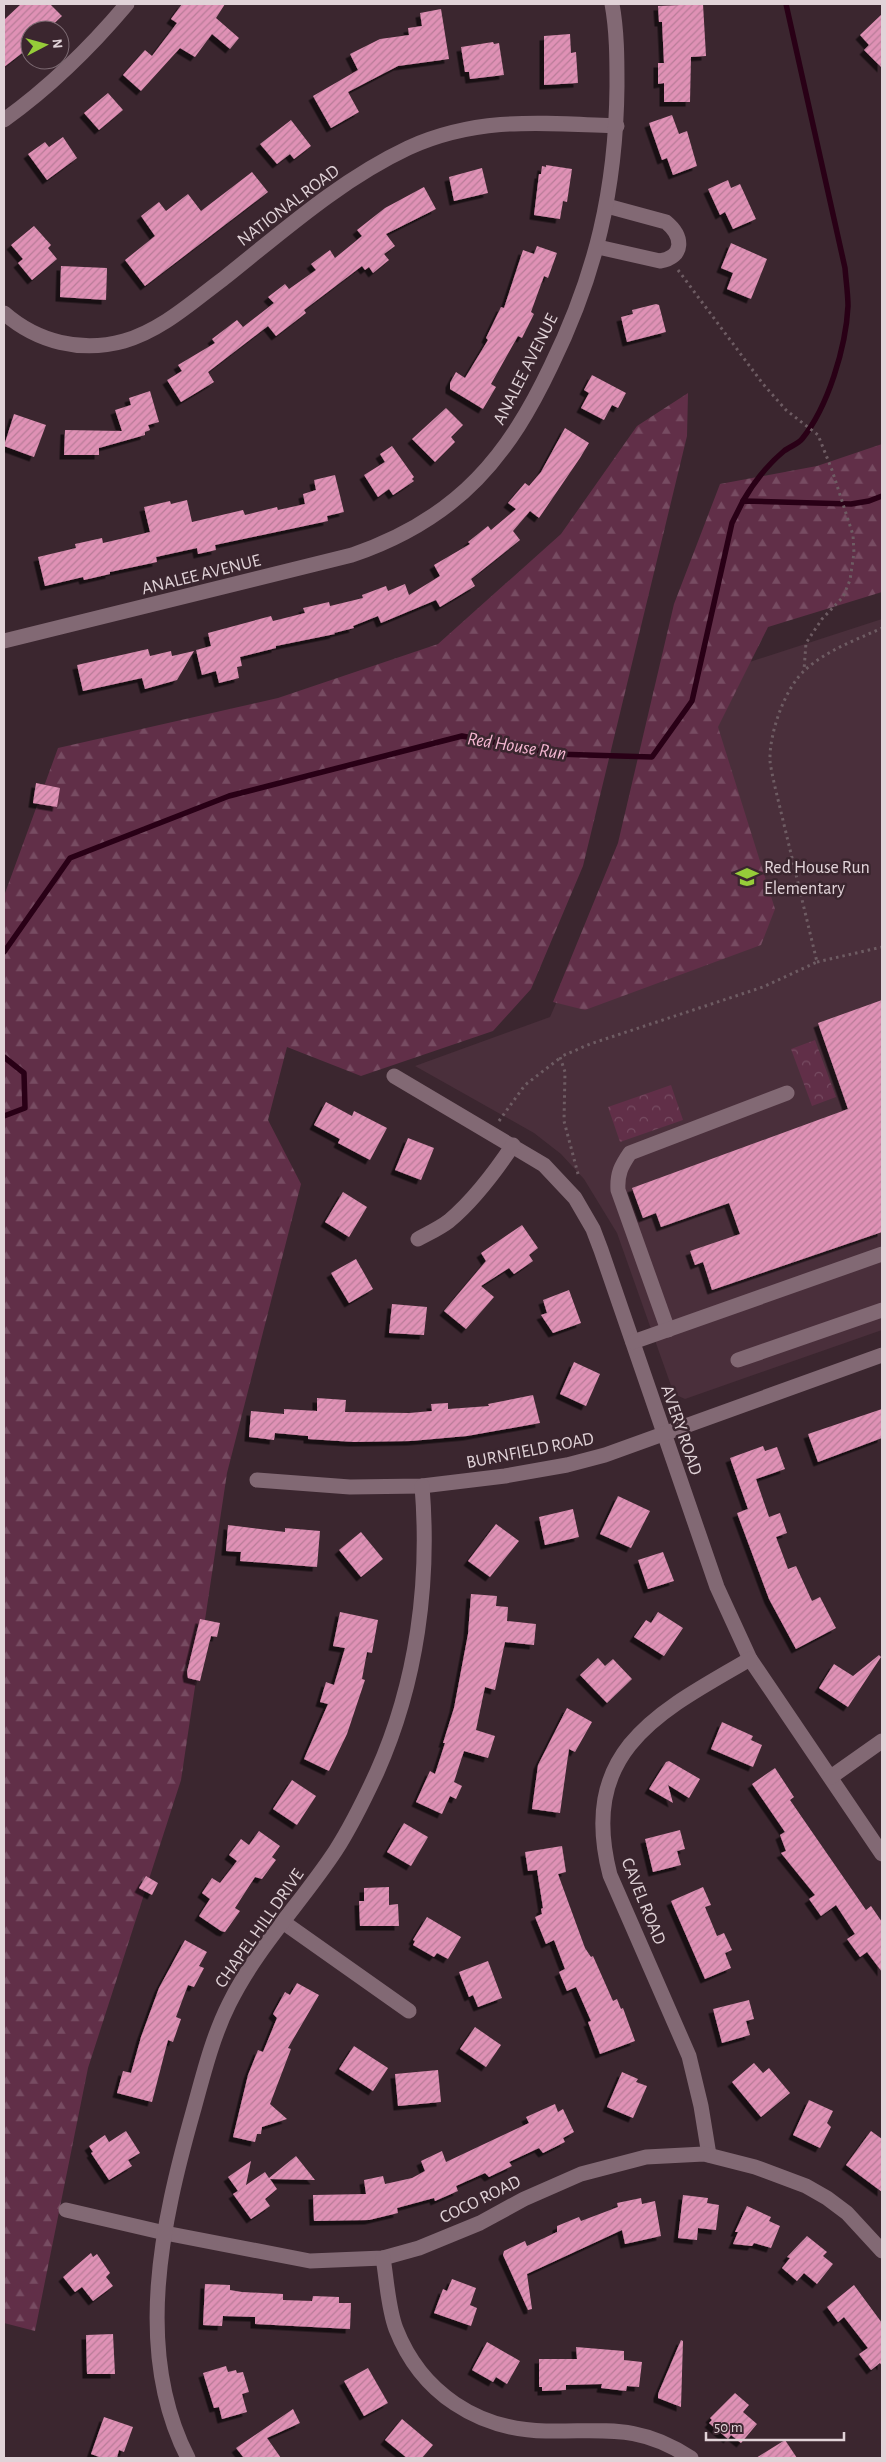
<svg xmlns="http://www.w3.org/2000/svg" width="886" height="2462" font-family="'Alegreya Sans',sans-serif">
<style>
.built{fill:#4a2f3b}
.forest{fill:url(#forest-firs)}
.park{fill:url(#park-crowns)}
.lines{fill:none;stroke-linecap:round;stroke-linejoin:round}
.stream{stroke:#290016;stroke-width:5.5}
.building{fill:url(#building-hatch);filter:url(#shadow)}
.path{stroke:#6e5c63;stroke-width:3;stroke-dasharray:2.5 4;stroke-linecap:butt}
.minor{stroke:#826974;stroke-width:15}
.labels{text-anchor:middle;stroke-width:5;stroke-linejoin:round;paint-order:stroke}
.street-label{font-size:18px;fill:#e1d3d8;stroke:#3b262f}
.poi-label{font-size:18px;fill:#e1d3d8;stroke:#3b262f;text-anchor:start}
.water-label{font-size:19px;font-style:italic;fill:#f5b7d2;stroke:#3b262f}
</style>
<defs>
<pattern id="forest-firs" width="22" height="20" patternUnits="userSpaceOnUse" patternTransform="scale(1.25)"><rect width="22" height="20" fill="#612f48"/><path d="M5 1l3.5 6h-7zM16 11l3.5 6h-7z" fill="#774c62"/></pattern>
<pattern id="park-crowns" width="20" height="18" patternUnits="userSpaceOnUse" patternTransform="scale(1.25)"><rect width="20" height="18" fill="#612f48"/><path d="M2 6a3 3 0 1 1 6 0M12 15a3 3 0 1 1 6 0" fill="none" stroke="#774c62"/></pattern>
<pattern id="building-hatch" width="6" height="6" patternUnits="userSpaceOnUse" patternTransform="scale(1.25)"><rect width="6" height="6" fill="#df91b5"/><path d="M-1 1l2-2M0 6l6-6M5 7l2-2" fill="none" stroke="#b87c98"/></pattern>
<filter id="shadow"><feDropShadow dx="-4.5" dy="4.5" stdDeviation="0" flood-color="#0009"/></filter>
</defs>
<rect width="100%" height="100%" fill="#3b262f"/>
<path class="built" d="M882,619V1330L685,1399L674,1394L617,1233L584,1179L561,1154L534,1133L415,1066L550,1017L700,678Z"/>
<g class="forest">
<path d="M688,393L687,436L583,866L531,989L493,1031L361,1076L287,1047L268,1120L301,1184L227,1473L181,1780L88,2068L35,2331L4,2323V896L58,748L278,698L438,644L561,534L637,426Z"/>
<path d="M882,444V592L768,627L718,727L775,909L761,945L585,1010L553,1002L618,843L674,604L720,484L817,466Z"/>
</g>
<g class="park">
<path d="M815,1040L836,1097L812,1106L791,1049Z"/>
<path d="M671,1085L683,1120L620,1142L608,1107Z"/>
</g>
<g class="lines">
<g class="stream">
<path d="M743,501C754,482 766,466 784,451C789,447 798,444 802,439C828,407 846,347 848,306C848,294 846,281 845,268L786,4"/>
<path d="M4,952L70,858L229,796L462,736L555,754L652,757L692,701L732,523L743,501L851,504L869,501L882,496"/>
<path d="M4,1057L24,1073L25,1108L4,1116"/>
</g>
</g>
<g class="building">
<path d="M21,4H50L62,16L47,30H30V47L4,67V20Z"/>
<path d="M182,4H225L216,18L239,38L230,49L212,34L195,57L180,48L141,91L123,75L145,50L152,56L177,23L171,19Z"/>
<path d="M703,4L706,56L691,57L690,102H664V83L658,84V63H664L662,22H659L658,6Z"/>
<path d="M441,9L449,59L398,66L348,92L359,112L331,128L313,96L358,70L350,54L380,39L409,35L408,28L422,26L420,13Z"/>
<path d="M882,14V68L864,50L869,45L860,35Z"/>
<path d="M570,34L571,53L576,52L578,83L544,85V36Z"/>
<path d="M493,42L494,44L499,43L504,75L470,79L469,72H465L461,47Z"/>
<path d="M108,93L123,110L99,130L84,113Z"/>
<path d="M672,115L679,134L687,131L697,166L673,175L667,158L662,160L649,123Z"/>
<path d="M291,120L311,146L294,159L290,154L277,164L260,144Z"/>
<path d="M63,137L77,158L47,180L28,154L45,142L49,147Z"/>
<path d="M546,165L572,169L567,202L563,201L560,219L534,215L539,174H541L542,166L546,167Z"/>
<path d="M482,168L488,193L454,201L449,177Z"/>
<path d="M252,172L268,192L145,286L125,260L155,236L141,216L159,202L166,211L188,194L201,211Z"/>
<path d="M728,180L731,188L740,184L756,219L733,229L725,212L720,215L708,189Z"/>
<path d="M424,187L436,209L386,234L395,246L384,254L389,260L373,273L369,267L365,270L362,266L304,310L306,313L276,336L268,326L208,372L214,382L181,402L167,380L182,371L178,365L215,343L212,339L237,320L243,327L274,303L268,297L285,284L289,289L316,270L311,264L330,250L335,258L362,236L357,230L385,208Z"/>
<path d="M34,226L51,245L48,248L57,259L32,280L18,263L23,259L11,245Z"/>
<path d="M731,243L767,259L751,299L727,289L733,273L721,268Z"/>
<path d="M537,246L557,253L548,278L544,276L531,312L534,314L522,338L518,336L491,384L496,387L483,409L450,389V383L456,372L465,378L488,340L486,338L501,307L504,308L523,250L534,254Z"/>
<path d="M61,266L107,268L106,300L60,297Z"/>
<path d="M656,304L659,305L666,332L627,342L621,317L633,314L632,310Z"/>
<path d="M592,375L626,393L618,408L612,405L604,420L581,408L589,393L584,390Z"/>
<path d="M150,391L159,422L148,425L150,430L145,432V435L99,448V455H64L65,430L122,431L115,410L131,405L129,398Z"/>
<path d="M446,408L463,425L451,437L455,442L435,462L412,439Z"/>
<path d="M14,414L46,425L34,457L4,446Z"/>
<path d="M565,428L589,443L580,458L539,518L530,511L513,531L520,540L471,579L475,586L440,607L436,600L381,623L378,616L353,626L354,628L334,633L335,634L276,646V648L240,657L242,666L237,667L239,678L219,683L216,671L202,675L196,650L211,646L208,633L271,616L273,621L305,613L303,608L329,602L330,606L363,598L362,595L386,586L388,591L405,584L409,595L440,576L434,565L470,544L468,542L488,526L491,530L516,509L508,503L525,483L529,486L541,472Z"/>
<path d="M392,446L414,477L412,479L414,481L393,495L389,489L378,497L364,475L385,462L380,454Z"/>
<path d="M335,475L344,512L327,516L328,521L215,545L216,550L198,554L197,548L156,557L157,562L110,572V574L84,580L83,577L45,586L38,557L76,548L75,544L102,538L103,543L150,532L144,507L170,501L171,504L187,500L192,522L243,510L245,515L277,507L278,510L305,504L303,494L316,490L314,480Z"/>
<path d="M148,649L150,656L171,651L172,656L194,651L177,680L145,689L142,678L83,691L77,665Z"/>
<path d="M36,783L60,788L57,807L33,803Z"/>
<path d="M882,1000V1232L712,1290L703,1262L695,1265L690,1251L740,1234L729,1203L661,1227L656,1213L643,1218L632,1188L848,1109L818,1023Z"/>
<path d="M326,1102L352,1116L354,1111L387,1128L370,1160L338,1143L340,1139L314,1125Z"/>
<path d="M408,1138L434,1148L421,1180L395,1170Z"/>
<path d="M343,1192L367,1207L349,1237L325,1222Z"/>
<path d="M522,1225L538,1248L529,1255L533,1261L514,1274L509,1268L481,1286L494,1297L466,1329L444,1311L486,1261L481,1253Z"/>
<path d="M356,1259L373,1289L349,1303L331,1273Z"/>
<path d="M569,1290L581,1323L553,1333L541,1315L547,1313L543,1300Z"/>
<path d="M392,1304L427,1307L424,1335L389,1333Z"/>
<path d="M574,1362L600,1374L586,1406L560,1394Z"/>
<path d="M533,1395L540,1423L467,1436L411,1441L354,1442L308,1439V1436L275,1433L274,1440L249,1437L251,1411L284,1414V1409L317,1411V1398L346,1400L345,1412L409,1413L432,1411L431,1404L448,1403V1409L489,1406L488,1404Z"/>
<path d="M882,1409V1438L818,1462L808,1434Z"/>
<path d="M763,1446L765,1451L777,1447L785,1469L756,1479L769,1517L780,1513L787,1533L776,1537L788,1569L796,1566L812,1601L820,1597L836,1628L796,1649L769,1599L737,1513L748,1509L730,1458Z"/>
<path d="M618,1496L650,1511L631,1548L600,1534Z"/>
<path d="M573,1509L579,1537L545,1545L539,1517Z"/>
<path d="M496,1524L519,1541L490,1577L468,1561Z"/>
<path d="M228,1525L285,1532V1528L320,1531L317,1567L240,1561L241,1552L226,1551Z"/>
<path d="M361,1532L383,1559L361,1577L339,1550Z"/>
<path d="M663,1552L674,1581L648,1589L638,1560Z"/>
<path d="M471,1594L497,1596L496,1606L508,1607L507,1621L536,1624L534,1645L505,1642L495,1690L485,1687L476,1730L495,1736L488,1758L464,1751L454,1782L462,1786L456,1799L450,1796L442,1814L416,1802L430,1771L435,1774L445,1743H443L454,1708L468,1634Z"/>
<path d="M340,1612L378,1620L372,1653L367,1652L362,1679L365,1680L347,1734L329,1771L304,1759L328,1704L320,1702L326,1682L334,1685L345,1648L333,1646Z"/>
<path d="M658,1612L683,1628L664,1656L634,1637L646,1620L651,1623Z"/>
<path d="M200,1619L220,1623L217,1637L211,1636L200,1681L188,1678L187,1672Z"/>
<path d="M879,1655L881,1657L848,1707L819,1688L834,1664L853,1676Z"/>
<path d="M598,1658L605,1666L613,1659L632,1679L607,1703L580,1675Z"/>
<path d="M567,1708L592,1722L575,1752L569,1749L560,1813L532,1809L538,1765Z"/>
<path d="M722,1722L753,1736L751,1740L762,1745L753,1767L711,1749Z"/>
<path d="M669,1761L700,1779L689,1798L668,1785L673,1803L649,1789L666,1762Z"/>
<path d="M775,1768L794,1797L790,1800L866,1910L871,1906L882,1922V1972L867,1952L860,1957L847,1939L855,1934L836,1905L821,1916L809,1899L815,1895L781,1853L786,1851L780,1835L785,1832L752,1784Z"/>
<path d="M292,1780L316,1796L297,1825L273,1809Z"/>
<path d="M404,1823L428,1837L411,1866L387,1852Z"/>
<path d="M680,1830L685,1849L677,1851L681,1865L653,1872L645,1839Z"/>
<path d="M259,1831L280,1846L272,1857L276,1860L262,1879L255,1877L235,1908L240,1911L225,1932L221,1931L199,1916L210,1899L202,1893L212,1878L220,1883L237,1861L229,1855L241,1839L249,1845Z"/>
<path d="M562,1846L566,1872L558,1874L585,1948L591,1957L593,1956L613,2001L617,1999L621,2009L623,2008L635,2041L600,2054L588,2022L591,2021L576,1987L567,1991L559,1972L565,1969L554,1940L546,1944L535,1917L542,1914L541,1909L543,1908L537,1870L528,1871L525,1852Z"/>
<path d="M146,1876L158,1883L152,1895L139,1888Z"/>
<path d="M389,1887V1905L398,1904L399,1926H360L359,1901H364V1888Z"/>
<path d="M703,1887L711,1905L705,1907L717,1936L724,1933L732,1950L725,1953L731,1968L705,1979L671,1901Z"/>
<path d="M427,1917L461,1937L448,1959L437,1953L434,1957L413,1945L415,1941L413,1940Z"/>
<path d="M185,1940L207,1952L199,1966L204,1968L194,1987L188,1985L176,2017L181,2019L173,2042L168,2040L152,2102L117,2093L123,2071L131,2073L141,2037L159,1988Z"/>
<path d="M488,1961L502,1998L478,2007L473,1995L469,1997L459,1972Z"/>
<path d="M297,1983L319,1995L288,2048L291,2049L270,2104L287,2119L262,2127L261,2134H257L255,2142L233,2137L248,2075L258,2050L263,2052L277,2018L273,2014L285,1992L290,1995Z"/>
<path d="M749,2000L754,2019L746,2021L750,2035L722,2043L713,2009Z"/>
<path d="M475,2027L501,2045L486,2067L460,2049Z"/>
<path d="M354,2046L388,2068L373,2091L339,2069Z"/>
<path d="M754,2063L763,2073L769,2068L790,2093L761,2117L732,2082Z"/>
<path d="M438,2070L441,2102L398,2106L395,2074Z"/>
<path d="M622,2072L638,2079L636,2082L647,2086L633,2118L607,2107Z"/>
<path d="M809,2100L833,2111L827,2123L831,2127L820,2148L793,2135Z"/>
<path d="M555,2104L558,2112L563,2109L574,2132L563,2138L565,2142L543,2153L539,2148L509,2162L512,2166L489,2177L485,2173L456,2186L458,2191L435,2201L434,2198L397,2208L398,2213L369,2220L314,2221L313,2195L366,2194L364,2180L383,2176L385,2184L412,2178L425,2171L421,2161L442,2151L446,2162L529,2123L526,2117Z"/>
<path d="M126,2131L140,2153L128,2160L132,2166L109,2180L91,2153L93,2152L89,2146L105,2135L109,2142Z"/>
<path d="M871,2131L882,2139V2192L846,2165Z"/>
<path d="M296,2156L315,2180L270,2179L277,2189L265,2199L270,2206L251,2219L233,2194L238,2191L228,2177L251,2161L246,2185L265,2172L269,2178Z"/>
<path d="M683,2195L708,2198L707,2203L719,2205L716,2230L698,2228L697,2240L678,2238Z"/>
<path d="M641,2198L642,2204L655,2201L661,2236L625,2244L622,2230L527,2274L532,2309L528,2310L503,2255L504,2251L525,2241L527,2246L557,2232V2226L579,2217L581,2221L618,2207L617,2203Z"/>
<path d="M747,2206L771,2217L769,2221L780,2226L771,2248L754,2243L752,2246L733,2244L738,2232H735Z"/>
<path d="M807,2236L827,2252L823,2256L833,2264L817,2284L804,2273L797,2281L782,2268L790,2258L787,2257Z"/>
<path d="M91,2253L93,2257L97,2254L110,2273L106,2277L113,2286L93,2301L82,2287L75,2292L63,2277Z"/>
<path d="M452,2279L476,2288L470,2305L477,2308L471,2326L434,2313L443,2289L447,2291Z"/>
<path d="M205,2284L230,2285V2290L242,2292L283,2294V2300L312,2301L313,2296L339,2297V2303H351L350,2329L255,2324V2317L223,2316L222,2326L203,2325Z"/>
<path d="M854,2285L882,2323V2366L880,2363L871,2370L859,2354L868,2348L844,2317L838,2322L827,2307Z"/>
<path d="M113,2334L115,2374H87L86,2335Z"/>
<path d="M681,2340L683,2341L681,2407L658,2398V2394Z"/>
<path d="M487,2342L520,2361L507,2384L496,2377L493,2382L472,2370Z"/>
<path d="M576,2347L624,2351V2360L642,2362L639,2387L627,2386L626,2391L601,2388L602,2384L566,2385V2390L542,2391V2387H539V2359H577Z"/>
<path d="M226,2366L228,2372L236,2370L237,2373L243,2372L249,2392L242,2394L247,2412L222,2419L219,2407L214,2408L203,2373Z"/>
<path d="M368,2368L388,2403L364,2416L344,2381Z"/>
<path d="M735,2393L749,2405L743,2412L757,2424L741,2443L731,2435L728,2439L709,2423L712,2420L710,2418Z"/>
<path d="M293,2409L300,2423L267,2438L281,2458H244L236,2448Z"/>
<path d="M104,2417L133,2427L124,2452L119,2450L117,2458H102L91,2454Z"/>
<path d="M402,2419L433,2445L422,2458H407L385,2440Z"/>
<path d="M785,2440L797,2458H756Z"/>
</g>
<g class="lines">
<g class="path">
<path d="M678,270L763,384L786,410L818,435L832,470L853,535L854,553L850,580L843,597L822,619L806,643L804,670"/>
<path d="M817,962L882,947"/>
<path d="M499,1121L525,1085L560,1058"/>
<path d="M578,1174L564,1121L565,1072L560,1057L590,1044L763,987L817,962L775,787C773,778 771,769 770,761C769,733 785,688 805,670C827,650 856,640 882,628"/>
</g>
<g class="minor">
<path d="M4,120C50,87 90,48 127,4"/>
<path d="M598,247L660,261C685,257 683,236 666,222L607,206"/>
<path d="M4,313C37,342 81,353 124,341C162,330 192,302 223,279C282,232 340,180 408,148C478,116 543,123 617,126"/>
<path d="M4,641L352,555C399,539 442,515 477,479C509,446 531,408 551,366C596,274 616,189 617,86C617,59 617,31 612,4"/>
<path d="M394,1076L544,1165L575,1198L593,1229L601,1250L717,1587L750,1659L882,1854"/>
<path d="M418,1239C429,1233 440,1228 449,1221C474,1200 495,1172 513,1145"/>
<path d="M668,1330L618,1190C617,1174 621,1166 630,1153L787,1093"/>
<path d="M633,1342L882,1254"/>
<path d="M738,1360L882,1310"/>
<path d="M257,1480L350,1487L422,1486L505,1476L567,1465L605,1455L882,1355"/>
<path d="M831,1777L882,1741"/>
<path d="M283,1922L409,2011"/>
<path d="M709,2155L701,2106L689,2056L610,1875C578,1751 658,1712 750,1659"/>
<path d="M66,2210L165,2233L310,2261L383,2258L419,2248L480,2223L524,2199L581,2174L646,2157L704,2154L755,2167L806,2186L827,2198L847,2213L882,2251"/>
<path d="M383,2258C387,2281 388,2308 396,2329C421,2393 478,2430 546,2431C605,2432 638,2423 691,2458"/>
<path d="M188,2458C133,2351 162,2222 193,2112C203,2076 212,2038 229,2004C257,1947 302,1902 336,1850C352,1825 365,1798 377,1772C417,1682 430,1583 422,1486"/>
</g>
</g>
<defs>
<symbol id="school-bare" viewBox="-9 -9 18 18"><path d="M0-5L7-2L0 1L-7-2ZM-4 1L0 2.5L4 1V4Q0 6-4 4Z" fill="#96cc39" stroke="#3b262f" stroke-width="2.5" paint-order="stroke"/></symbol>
</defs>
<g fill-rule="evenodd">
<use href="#school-bare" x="731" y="861" width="32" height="32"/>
</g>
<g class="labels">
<g class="street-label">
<text transform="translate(288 205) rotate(-37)" y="6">NATIONAL ROAD</text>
<text transform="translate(525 369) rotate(-63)" y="6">ANALEE AVENUE</text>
<text transform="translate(201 574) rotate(-14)" y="6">ANALEE AVENUE</text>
<text transform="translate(682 1430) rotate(71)" y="6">AVERY ROAD</text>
<text transform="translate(530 1450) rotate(-11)" y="6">BURNFIELD ROAD</text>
<text transform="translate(644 1901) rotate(68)" y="6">CAVEL ROAD</text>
<text transform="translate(259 1928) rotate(-55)" y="6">CHAPEL HILL DRIVE</text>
<text transform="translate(480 2199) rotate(-26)" y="6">COCO ROAD</text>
</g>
<g class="poi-label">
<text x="764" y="873">Red House Run<tspan x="764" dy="21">Elementary</tspan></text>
</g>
<g class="water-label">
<text transform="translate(517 745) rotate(9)" y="7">Red House Run</text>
</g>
</g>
<rect width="886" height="2462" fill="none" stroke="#e1d3d8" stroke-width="10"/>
<g transform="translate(45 45) rotate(84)"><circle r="24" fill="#3b262f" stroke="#7d6b73"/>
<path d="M0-4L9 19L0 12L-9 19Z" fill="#96cc39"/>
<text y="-8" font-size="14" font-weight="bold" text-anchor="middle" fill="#e1d3d8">N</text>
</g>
<path d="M706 2432v8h138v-8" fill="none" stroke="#e1d3d8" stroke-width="2.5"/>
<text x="714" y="2432" font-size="15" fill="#e1d3d8" stroke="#3b262f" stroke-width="4" paint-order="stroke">50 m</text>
</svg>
